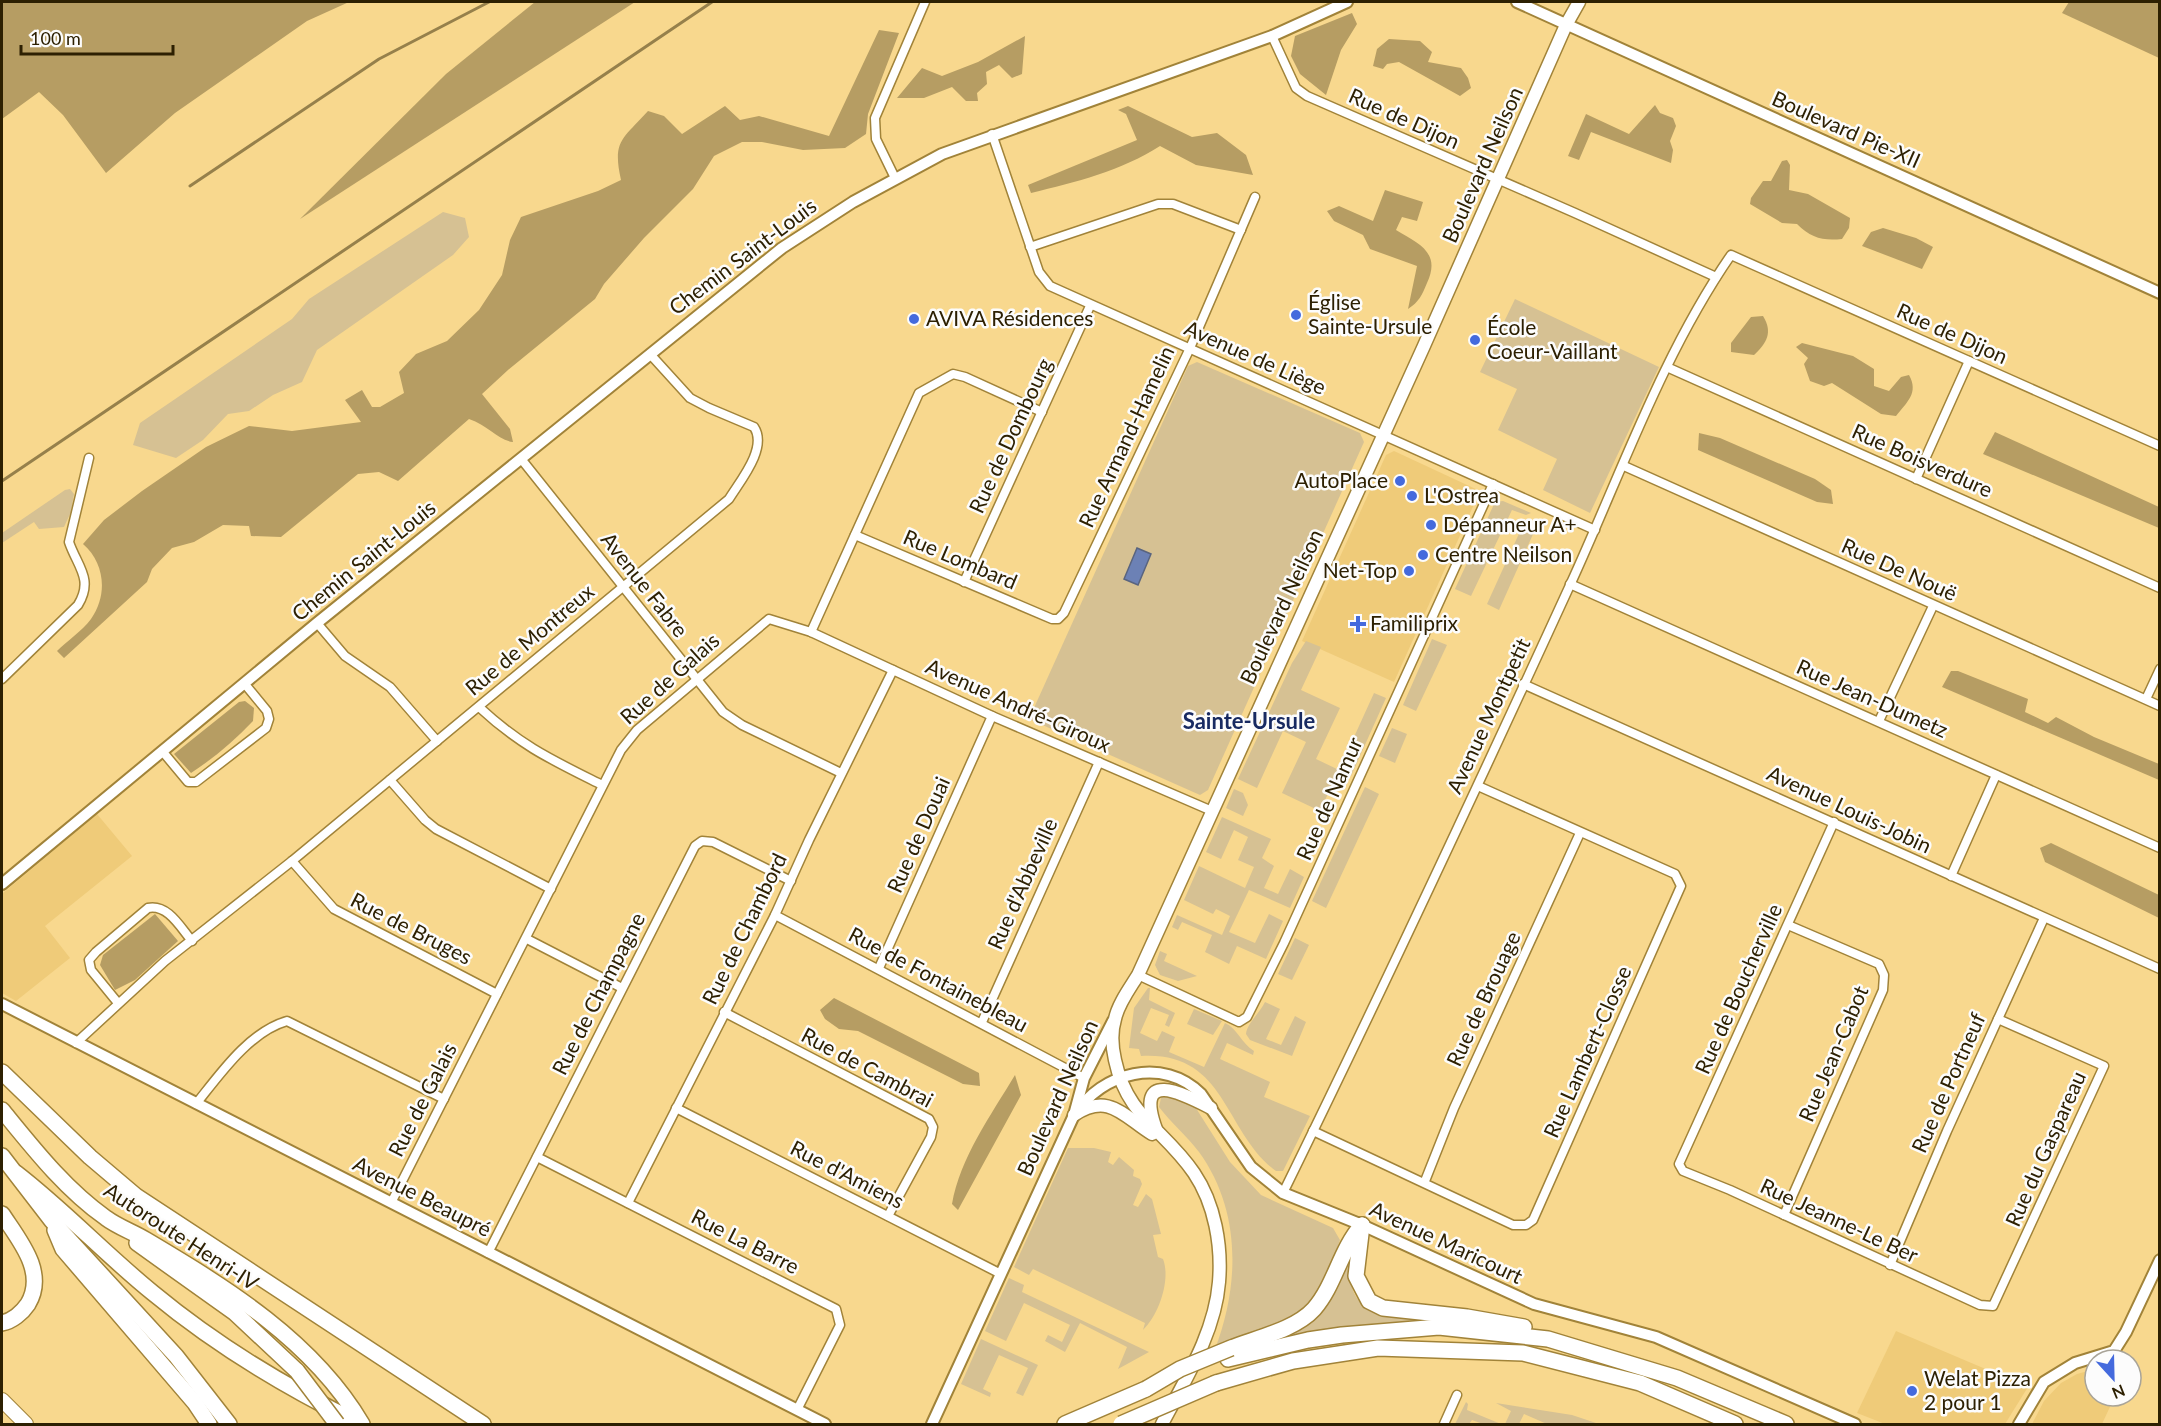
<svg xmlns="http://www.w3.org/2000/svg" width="2161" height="1426" font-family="Lato,sans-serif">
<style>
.built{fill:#efcb79}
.green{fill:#d6c193}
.forest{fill:#b69d63}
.water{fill:#6c81b5;stroke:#59647f;stroke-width:1.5}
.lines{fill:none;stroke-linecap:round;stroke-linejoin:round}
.minor-casing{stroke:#a18339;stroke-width:11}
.tertiary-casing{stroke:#a18339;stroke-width:14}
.secondary-casing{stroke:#a18339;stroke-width:15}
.trunk-casing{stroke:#a18339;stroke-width:16}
.motorway-casing{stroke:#a18339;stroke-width:18}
.minor{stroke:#fff;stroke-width:8}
.tertiary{stroke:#fff;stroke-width:10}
.secondary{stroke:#fff;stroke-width:12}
.trunk{stroke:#fff;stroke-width:14}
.motorway{stroke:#fff;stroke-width:15}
.rail{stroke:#96804b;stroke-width:3}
.motorway-bridge-casing{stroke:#a18339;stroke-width:18;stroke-linecap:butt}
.motorway-bridge{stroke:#fff;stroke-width:15}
.poi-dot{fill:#446add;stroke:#fcfcfc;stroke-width:2}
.labels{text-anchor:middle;stroke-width:5;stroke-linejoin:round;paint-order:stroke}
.street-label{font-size:21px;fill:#2d2002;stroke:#fcfcfc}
.poi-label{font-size:21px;fill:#2d2002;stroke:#fcfcfc;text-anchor:start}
.neighbourhood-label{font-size:22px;font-weight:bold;fill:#182a61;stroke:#fcfcfc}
</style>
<rect width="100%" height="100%" fill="#f8d88e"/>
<g class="built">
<path d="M1394,451L1480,491L1394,682L1302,641L1386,455Z"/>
<path d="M97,814L132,856L45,926L70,958L16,1001L2,993V894Z"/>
<path d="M1896,1331L2028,1387L2005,1424H1885L1857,1413Z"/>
<path d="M2095,1369V1396H2115L2102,1424H2032L2044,1401L2061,1383L2077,1374Z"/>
</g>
<g class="green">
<path d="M443,212L465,218L469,237L453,255L317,350L302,382L273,395L249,411L228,414L203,440L176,458L133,445L140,423L292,319L309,299Z"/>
<path d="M1515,299L1659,367L1590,513L1543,490L1557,459L1498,430L1517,389L1480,372Z"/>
<path d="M1197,362L1360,433L1364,442L1208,790L1200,795L1029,719L1188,366Z"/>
<path d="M70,489L74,494L71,512L64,527L39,529L34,522L2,543V533L65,490Z"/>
<path d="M1503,501L1531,513L1526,515L1512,510L1471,596L1455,589L1495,502Z"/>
<path d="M1522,527L1534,532L1499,610L1487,604Z"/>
<path d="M1432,639L1447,645L1416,711L1403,705Z"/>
<path d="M1306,641L1321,647L1301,690L1340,708L1316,759L1339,770L1374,693L1386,698L1351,776L1339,770L1320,811L1282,793L1306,742L1283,731L1257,788L1238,779L1292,663Z"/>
<path d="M1392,728L1407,734L1395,763L1379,756Z"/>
<path d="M1365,787L1379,794L1326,908L1312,901Z"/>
<path d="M1234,789L1243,793L1248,805L1243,816L1226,808Z"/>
<path d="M1222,817L1271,839L1262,858L1274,866L1264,888L1278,894L1290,869L1304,877L1290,908L1249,890L1229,932L1255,943L1269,914L1283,921L1266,959L1237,946L1229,964L1205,952L1212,935L1182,922L1178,930L1172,927L1177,915L1222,935L1230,916L1216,909L1213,914L1184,900L1199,866L1245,888L1254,867L1238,860L1248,837L1234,830L1221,859L1206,852Z"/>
<path d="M1295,938L1309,945L1292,980L1278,974Z"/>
<path d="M1160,951L1167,954L1164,961L1197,976L1178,981L1160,975L1155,965Z"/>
<path d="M1148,988H1150L1149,1000L1175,1013L1169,1027L1165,1025L1169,1015L1151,1008L1140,1033L1157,1041L1162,1031L1175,1037L1169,1052L1204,1067L1225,1023C1238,1029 1241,1043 1254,1051L1253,1055L1227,1043L1220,1059L1270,1082L1264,1097L1310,1116L1283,1171H1276C1223,1132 1227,1051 1141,1056L1139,1049L1129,1048L1134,1008Z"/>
<path d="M1265,1002L1280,1009L1266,1039L1281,1045L1295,1016L1306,1022L1292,1056L1250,1040L1246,1034C1247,1023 1260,1013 1265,1002Z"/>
<path d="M1194,1009L1222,1021L1213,1035L1187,1024Z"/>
<path d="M1168,1093L1194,1105L1230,1162L1261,1195L1333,1228L1340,1240L1320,1295L1301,1315L1215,1349C1240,1284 1241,1210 1199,1152C1187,1136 1171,1123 1159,1107L1161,1098Z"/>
<path d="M1068,1148H1094L1111,1152L1108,1162L1113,1165L1119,1157L1134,1170L1133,1176L1140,1179L1142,1184L1133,1205L1138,1207L1146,1194L1152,1199L1161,1234L1153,1235L1158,1257L1163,1259C1171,1279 1159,1315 1143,1330L1145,1323L1033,1269L1029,1275L1014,1267Z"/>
<path d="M1354,1246C1346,1271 1347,1303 1378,1313L1448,1320L1343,1327L1255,1344L1294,1328Z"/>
<path d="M1009,1278L1024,1285L1022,1292L1149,1352L1118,1369L1127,1347L1080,1323L1065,1352L1045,1341L1048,1335L1062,1342L1070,1325L1024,1303L1006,1341L985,1331Z"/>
<path d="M981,1339L1038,1365L1023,1396L1016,1393L1028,1368L999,1355L983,1389L991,1393L990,1397L961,1384Z"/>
<path d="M1466,1402L1468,1404L1467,1410L1501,1424H1483L1472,1420L1469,1424H1455Z"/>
<path d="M1496,1403L1572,1415L1599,1424H1547L1524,1414L1519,1424H1505L1511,1411Z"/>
</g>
<g class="forest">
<path d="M2,2H349L307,21L175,113L106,173L63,115L39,92L2,119Z"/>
<path d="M535,2H635L300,219L446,74Z"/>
<path d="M2069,2H2159V58L2062,13Z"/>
<path d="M1352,13L1357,24L1341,50L1326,95L1300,74L1291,56L1295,36Z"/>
<path d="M879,30L899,33L868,114L866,134L845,148L803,150L762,142H742L714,156L693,189L644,238L604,284L595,299L508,370L482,394L510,429L513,442C497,440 488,425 469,419L398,481L379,472L358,474L281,537L251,536L249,526L223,525L194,542L172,548L152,569L147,582L64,658L57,651C67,641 82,631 91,619C108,595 105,563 83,544L104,520L142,491L206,447L249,426L292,431L361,422L345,400L362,390L372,407H380L404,393L399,372L416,354L447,341L479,310L502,275L510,240L521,217L598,191L621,180C612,140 623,139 648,111L664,116L682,134L725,106L740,120L759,116L829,136Z"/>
<path d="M1025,36L1022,74L1012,78L999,65L986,72L987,84L977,93L978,101H966L952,87L924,98H897L922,68L942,76L978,62Z"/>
<path d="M1389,39L1420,41L1432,52L1428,62L1461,68L1468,78L1471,88L1460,96L1399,62L1387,64L1383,69L1373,66L1377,49Z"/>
<path d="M1655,105L1660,113L1673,118L1676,126L1670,141L1673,150L1671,163L1591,132L1579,160L1568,156L1586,114L1629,134Z"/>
<path d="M1128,106L1192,137L1217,133L1246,155L1253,175L1196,165L1160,146C1121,171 1076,182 1031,193L1028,185L1137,140L1126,114L1118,110Z"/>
<path d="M1787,160L1790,165L1789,190L1808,194L1850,218L1849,228L1842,239C1823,241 1811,238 1797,224L1782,223L1750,204L1751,198L1763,181H1771L1782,161Z"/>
<path d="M1385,190L1423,202L1417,221L1402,217L1396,230C1420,244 1441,253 1427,283C1422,295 1419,302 1408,309L1417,266L1370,249L1363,235L1334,221L1327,211L1339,206L1373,221Z"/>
<path d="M1883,228L1916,238L1933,247L1922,269L1862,246L1871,232Z"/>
<path d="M1763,316C1773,332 1767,343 1754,355L1731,352V343L1751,317Z"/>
<path d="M1802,343L1853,356L1874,369V386L1889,391L1901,377L1909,375C1919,393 1907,402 1896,416L1881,414L1832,383L1824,386L1810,381L1804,364L1808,358L1796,347Z"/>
<path d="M1995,432L2159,507V528L1983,454Z"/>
<path d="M1699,433L1720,438L1815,479L1831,490L1833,504L1817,502L1698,450Z"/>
<path d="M1951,671H1958L2028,699L2025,712L2048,723L2056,717L2094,737L2159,764V780L1942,687Z"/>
<path d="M245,701L254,708L253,721C234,741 214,758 191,773L174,754L239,702Z"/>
<path d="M2051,843L2159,895V918L2045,862L2040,848Z"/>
<path d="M155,914L178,941L135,980L115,990L100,965L103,955Z"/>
<path d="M834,998L979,1073L980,1086L963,1084L858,1031L839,1029L825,1019L820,1010Z"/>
<path d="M1015,1075L1021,1095L958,1210L952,1204C960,1158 991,1115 1015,1075Z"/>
</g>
<path class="water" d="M1137,548L1151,554L1138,585L1124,579Z"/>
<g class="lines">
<defs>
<g id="minor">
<path d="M1272,36L1296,88L1307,96L1575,213L1716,277"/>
<path d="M992,134L1039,272L1050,286L1595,530"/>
<path d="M895,178L876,139L875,118L925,2"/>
<path d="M1030,247L1158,204H1173L1241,230"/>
<path d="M1669,368L2160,588"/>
<path d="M522,460L723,712L742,725L841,773"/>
<path d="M1624,466L2160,706"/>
<path d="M1916,479L1969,361"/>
<path d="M855,535L1052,619H1058L1064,613L1190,348L1255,197"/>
<path d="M964,582L1090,306"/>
<path d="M1570,584L2160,848"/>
<path d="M317,623L345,656L390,687L437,741"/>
<path d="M811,632L919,393L953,374L965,377L1042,412"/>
<path d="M2,679L78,605C94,579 77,566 69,542L89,458"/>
<path d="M1523,684L2160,969"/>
<path d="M2146,699L2160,669"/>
<path d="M479,707C521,746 552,760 602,785"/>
<path d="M1879,721L1933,606"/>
<path d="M163,752L188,782H196L266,728L269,719L267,711L244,683"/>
<path d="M390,780L425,820L436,829L551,889"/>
<path d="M1834,822L1679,1164L1683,1171L1730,1190L1980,1305L1993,1306L2104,1066L1998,1019"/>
<path d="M292,861L334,909L497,994"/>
<path d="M1951,876L1996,775"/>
<path d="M775,915L1084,1078"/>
<path d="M527,939L622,988"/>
<path d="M879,968L992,716"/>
<path d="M1138,975L1239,1022L1247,1017L1284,943L1493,484"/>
<path d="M118,1003L91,970L89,960L96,952L148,908C168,904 180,927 192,941"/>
<path d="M724,1012L929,1119L933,1127L931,1137L888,1216"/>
<path d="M982,1022L1099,762"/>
<path d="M76,1043L165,961L292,861L729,499C740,481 768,448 754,427L709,408L690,398L650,354"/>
<path d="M196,1104C220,1074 249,1032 287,1021L444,1099"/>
<path d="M676,1108L1001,1274"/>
<path d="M1313,1131L1513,1225H1526L1533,1220L1681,886L1675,874L1478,786"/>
<path d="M537,1157L836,1309L840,1325L797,1410"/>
<path d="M1425,1181L1454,1108L1580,833"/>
<path d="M1283,1193C1382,991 1477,788 1571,583C1621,474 1662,355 1731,255L2160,446"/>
<path d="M391,1203L621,750L637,730L769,619L811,632L992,716L1212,811"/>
<path d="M628,1203L775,915L809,840L893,670"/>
<path d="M1784,1215L1883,990L1884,975L1879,964L1788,925"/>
<path d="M488,1253L695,846L702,841L713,842L791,881"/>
<path d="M1890,1265L1947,1131L2044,918"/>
<path d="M1444,1424L1457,1395"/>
</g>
<g id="tertiary">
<path d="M1517,2L2160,293"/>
<path d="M2,884L317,623L782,248L853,202L942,154L1272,36L1347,2"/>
<path d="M2,1004L825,1424"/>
<path d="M1075,1115C1101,1072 1164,1056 1201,1094L1251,1167L1283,1193L1362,1225L1534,1304L1656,1337L1855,1424"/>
<path d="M932,1424L1074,1115L1084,1078L1113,1021"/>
<path d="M2019,1424L2044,1382L2075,1363L2114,1351L2126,1332L2160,1260"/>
</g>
<g id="secondary">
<path d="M1074,1115C1109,1092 1123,1116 1152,1134"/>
<path d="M1156,1129C1134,1068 1182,1093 1211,1108"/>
<path d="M1162,1424C1185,1380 1215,1333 1219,1282C1222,1246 1215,1204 1194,1173C1164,1129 1127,1117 1115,1060C1112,1047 1111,1032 1115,1019C1118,1004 1130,988 1138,975L1423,348L1566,25L1579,2"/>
</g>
<path id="trunk" d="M2,1400L26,1424"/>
<g id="motorway">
<path d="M2,1072L90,1157L136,1196L483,1424"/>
<path d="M2,1110C33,1148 65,1189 106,1218C118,1227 133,1232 146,1240C227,1288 313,1341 362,1424"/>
<path d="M2,1156L52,1221L176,1356L229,1424"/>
<path d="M16,1173C64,1210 106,1255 153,1293C217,1346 287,1388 361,1424"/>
<path d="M2,1214C19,1240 47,1272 28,1304C22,1313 12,1321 2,1323"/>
<path d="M1362,1225L1356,1276L1369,1301L1383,1308L1467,1317L1524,1327"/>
<path d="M55,1230L63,1249L195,1403L209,1424"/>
<path d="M137,1243L235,1313L297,1371"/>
<path d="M1231,1348C1256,1338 1295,1330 1314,1309C1335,1285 1340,1250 1362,1225"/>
<path d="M1228,1359L1308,1340L1342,1335L1439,1327L1548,1339L1677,1378L1786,1424"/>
<path d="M1216,1383L1293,1361L1378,1348L1523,1353L1640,1383L1735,1424"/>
<path d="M1065,1424L1146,1389"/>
</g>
</defs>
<use href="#minor" class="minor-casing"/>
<use href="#tertiary" class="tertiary-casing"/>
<use href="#secondary" class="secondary-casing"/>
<use href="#trunk" class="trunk-casing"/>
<use href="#motorway" class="motorway-casing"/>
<use href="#minor" class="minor"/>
<use href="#tertiary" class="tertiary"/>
<use href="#secondary" class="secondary"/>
<use href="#trunk" class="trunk"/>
<use href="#motorway" class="motorway"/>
<g class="rail">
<path d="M190,186L379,59L489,2"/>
<path d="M2,481L712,2"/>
</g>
<defs>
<g id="motorway-bridge">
<path d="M297,1371L337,1424"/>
<path d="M1146,1389L1180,1369L1231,1348"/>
<path d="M1121,1424L1216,1383"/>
</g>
</defs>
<use href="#motorway-bridge" class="motorway-bridge-casing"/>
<use href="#motorway-bridge" class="motorway-bridge"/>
</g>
<g class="poi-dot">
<circle cx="1296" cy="315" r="6"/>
<circle cx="914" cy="319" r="6"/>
<circle cx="1475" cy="340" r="6"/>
<circle cx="1400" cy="481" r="6"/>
<circle cx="1412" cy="496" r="6"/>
<circle cx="1431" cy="525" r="6"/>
<circle cx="1423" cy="555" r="6"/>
<circle cx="1409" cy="571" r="6"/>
<path d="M1355 615h6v6h6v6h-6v6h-6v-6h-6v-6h6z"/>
<circle cx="1912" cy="1391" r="6"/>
</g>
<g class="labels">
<g class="street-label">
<text transform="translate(1404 119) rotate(24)" y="7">Rue de Dijon</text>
<text transform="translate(1846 130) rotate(24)" y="7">Boulevard Pie-XII</text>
<text transform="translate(1483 165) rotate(-66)" y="7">Boulevard Neilson</text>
<text transform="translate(743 257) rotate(-37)" y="7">Chemin Saint-Louis</text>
<text transform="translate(1952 334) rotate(24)" y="7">Rue de Dijon</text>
<text transform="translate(1255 358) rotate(24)" y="7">Avenue de Liège</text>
<text transform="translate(1011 436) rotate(-65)" y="7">Rue de Dombourg</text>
<text transform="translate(1127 437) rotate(-65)" y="7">Rue Armand-Hamelin</text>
<text transform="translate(1922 461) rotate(24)" y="7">Rue Boisverdure</text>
<text transform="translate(960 560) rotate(23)" y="7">Rue Lombard</text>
<text transform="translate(364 561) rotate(-39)" y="7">Chemin Saint-Louis</text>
<text transform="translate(1899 570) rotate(24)" y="7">Rue De Nouë</text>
<text transform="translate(644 585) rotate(52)" y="7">Avenue Fabre</text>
<text transform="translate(1282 607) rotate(-65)" y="7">Boulevard Neilson</text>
<text transform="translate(530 640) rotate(-40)" y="7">Rue de Montreux</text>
<text transform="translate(670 679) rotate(-42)" y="7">Rue de Galais</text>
<text transform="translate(1872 699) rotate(24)" y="7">Rue Jean-Dumetz</text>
<text transform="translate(1018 706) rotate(24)" y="7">Avenue André-Giroux</text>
<text transform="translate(1489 716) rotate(-65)" y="7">Avenue Montpetit</text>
<text transform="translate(1330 799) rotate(-66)" y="7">Rue de Namur</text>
<text transform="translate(1849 810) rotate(25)" y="7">Avenue Louis-Jobin</text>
<text transform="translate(919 835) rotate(-66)" y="7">Rue de Douai</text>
<text transform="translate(1023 884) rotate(-66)" y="7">Rue d'Abbeville</text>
<text transform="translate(411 929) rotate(27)" y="7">Rue de Bruges</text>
<text transform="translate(745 929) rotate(-64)" y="7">Rue de Chambord</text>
<text transform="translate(938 980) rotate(28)" y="7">Rue de Fontainebleau</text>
<text transform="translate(1739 989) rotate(-66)" y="7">Rue de Boucherville</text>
<text transform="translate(599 994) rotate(-63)" y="7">Rue de Champagne</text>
<text transform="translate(1484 999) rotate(-65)" y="7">Rue de Brouage</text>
<text transform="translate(1588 1052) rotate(-66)" y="7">Rue Lambert-Closse</text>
<text transform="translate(1834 1054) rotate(-67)" y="7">Rue Jean-Cabot</text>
<text transform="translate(867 1068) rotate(28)" y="7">Rue de Cambrai</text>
<text transform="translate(1949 1083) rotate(-66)" y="7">Rue de Portneuf</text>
<text transform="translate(1058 1098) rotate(-66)" y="7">Boulevard Neilson</text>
<text transform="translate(423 1100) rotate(-63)" y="7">Rue de Galais</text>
<text transform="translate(2046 1149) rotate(-66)" y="7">Rue du Gaspareau</text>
<text transform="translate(847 1175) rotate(27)" y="7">Rue d'Amiens</text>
<text transform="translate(422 1197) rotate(27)" y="7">Avenue Beaupré</text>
<text transform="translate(1839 1221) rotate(25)" y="7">Rue Jeanne-Le Ber</text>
<text transform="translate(181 1237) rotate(33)" y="7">Autoroute Henri-IV</text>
<text transform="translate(745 1242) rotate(27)" y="7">Rue La Barre</text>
<text transform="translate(1446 1243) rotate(25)" y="7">Avenue Maricourt</text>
</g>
<g class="poi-label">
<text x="1308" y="310">Église<tspan x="1308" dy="24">Sainte-Ursule</tspan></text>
<text x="926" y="326">AVIVA Résidences</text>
<text x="1487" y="335">École<tspan x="1487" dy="24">Coeur-Vaillant</tspan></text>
<text x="1388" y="488" text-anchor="end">AutoPlace</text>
<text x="1424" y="503">L'Ostrea</text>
<text x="1443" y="532">Dépanneur A+</text>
<text x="1435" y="562">Centre Neilson</text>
<text x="1397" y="578" text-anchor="end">Net-Top</text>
<text x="1370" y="631">Familiprix</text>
<text x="1924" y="1386">Welat Pizza<tspan x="1924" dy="24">2 pour 1</tspan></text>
</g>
<g class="neighbourhood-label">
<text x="1249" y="729">Sainte-Ursule</text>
</g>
</g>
<rect width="2161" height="1426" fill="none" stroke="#2d2002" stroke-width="6"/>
<g transform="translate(2113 1378) rotate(158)"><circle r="28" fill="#fcfcfc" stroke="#a9a498" stroke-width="1.5"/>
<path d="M0-4.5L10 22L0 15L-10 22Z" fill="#446add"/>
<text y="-9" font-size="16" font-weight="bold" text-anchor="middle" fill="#2d2002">N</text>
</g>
<path d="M21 45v9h152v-9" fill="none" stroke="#2d2002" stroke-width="3"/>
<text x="30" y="45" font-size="18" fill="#2d2002" stroke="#fcfcfc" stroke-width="4.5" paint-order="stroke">100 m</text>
</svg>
